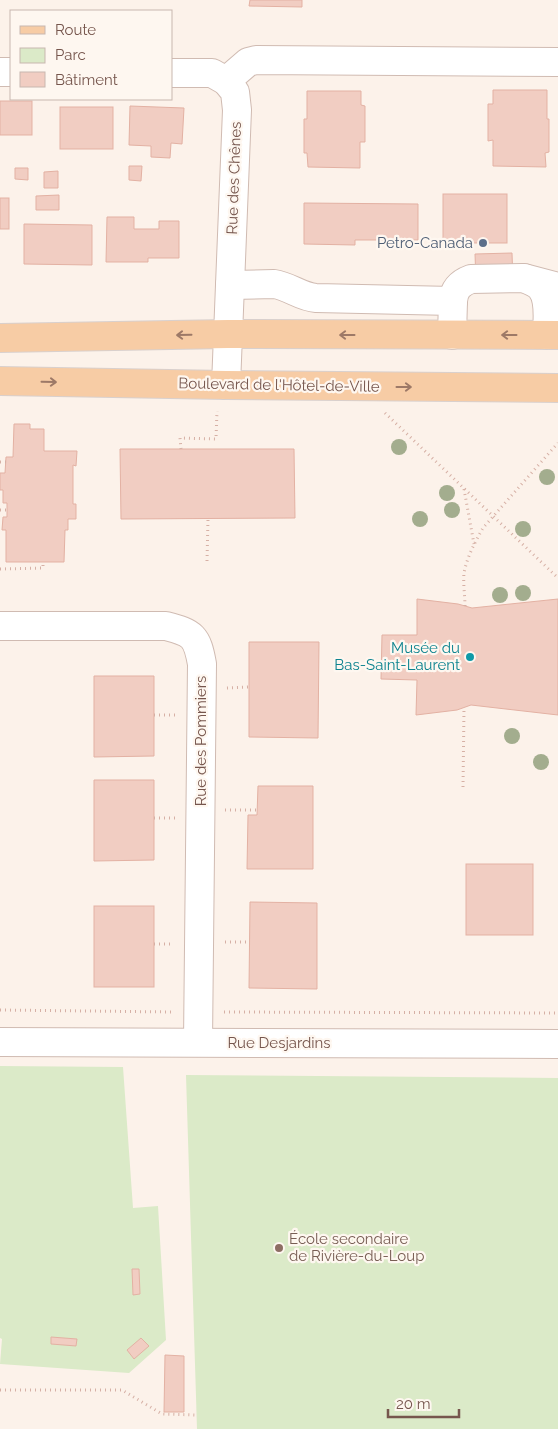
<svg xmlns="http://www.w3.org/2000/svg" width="558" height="1429" font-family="Raleway,sans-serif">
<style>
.green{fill:#dbeac8}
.building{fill:#f1cdc2;stroke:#e3b1a3}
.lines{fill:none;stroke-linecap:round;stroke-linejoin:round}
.minor-casing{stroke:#d0bbb2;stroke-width:30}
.major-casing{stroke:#d9d0cd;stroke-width:30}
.path{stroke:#d6b0a5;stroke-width:3;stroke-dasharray:1 4;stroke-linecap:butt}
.minor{stroke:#fff;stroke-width:28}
.major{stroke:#f7cca5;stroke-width:28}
.tree{fill:#a3ad8e}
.oneway{stroke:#9d7967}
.service-dot{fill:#5c6f8a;stroke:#fef7f0;stroke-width:2}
.culture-dot{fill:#0f9aa8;stroke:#fef7f0;stroke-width:2}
.education-dot{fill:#8d6e63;stroke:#fef7f0;stroke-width:2}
.labels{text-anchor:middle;stroke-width:4.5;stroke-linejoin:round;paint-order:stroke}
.street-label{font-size:15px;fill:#76564d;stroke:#fef7f0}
.service-label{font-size:15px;fill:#4e5e75;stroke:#fef7f0;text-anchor:end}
.culture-label{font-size:15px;fill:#0d838f;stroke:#fef7f0;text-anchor:end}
.education-label{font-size:15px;fill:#785e54;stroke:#fef7f0;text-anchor:start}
</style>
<rect width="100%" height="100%" fill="#fcf2ea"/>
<g class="green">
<path d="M0,1066L123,1067L133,1208L158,1206L166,1340L129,1373L0,1364L2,1339L0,1338Z"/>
<path d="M186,1075L558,1078V1429H197Z"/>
</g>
<g class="building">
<path d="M250,0H302V7L249,6Z"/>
<path d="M493,90H547V119H549V152L545,153L546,167L493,166V140L488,141V104H493Z"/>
<path d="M307,91H361V105L365,106V142H360V168L308,167L307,153H304V119H307Z"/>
<rect x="0" y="101" width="32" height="34"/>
<path d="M130,106L184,108L182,144L171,143L170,158L151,157V146L129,145Z"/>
<rect x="60" y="107" width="53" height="42"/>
<path d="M129,166H142L141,181L129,180Z"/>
<path d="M15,168H28V180L15,179Z"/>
<path d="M58,171V188H44V172Z"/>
<rect x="443" y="194" width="64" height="49"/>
<path d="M59,195V210H36V196Z"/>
<rect x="0" y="198" width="9" height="31"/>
<path d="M304,203L418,204V240H355V245L304,244Z"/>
<path d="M107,217H134V229H159V221H179V258H148V262H106Z"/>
<path d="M24,224L92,225V265L24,264Z"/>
<path d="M512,253L513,282H476L475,254Z"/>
<path d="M14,424H30V429H44V451H77L76,466L73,465V504H76V519H68V530H65L64,562H6V530H2L3,517H7V503H3V490H0V473H5L6,457H13Z"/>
<path d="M120,449H294L295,518L121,519Z"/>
<path d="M417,599L458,604L472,608L558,599V715L471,705L457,710L416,715L417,680L381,679L382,635H417Z"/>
<path d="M249,642H319L318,738L249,737Z"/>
<path d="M94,676H154V756L94,757Z"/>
<path d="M94,780H154V860L94,861Z"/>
<path d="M258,786H313V869H247L248,815H257Z"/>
<rect x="466" y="864" width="67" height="71"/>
<path d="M250,902L317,903V989L249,988Z"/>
<rect x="94" y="906" width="60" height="81"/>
<path d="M132,1269H139L140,1294L133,1295Z"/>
<path d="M51,1337L77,1339L76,1346L51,1344Z"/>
<path d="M141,1338L149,1346L134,1359L127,1350Z"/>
<path d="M165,1355L184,1356V1412H164Z"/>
</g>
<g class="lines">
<defs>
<g id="minor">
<path d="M0,72H11"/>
<path d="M171,73H212L226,81L235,92L237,110L226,385"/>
<path d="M226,81L248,62L256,60L558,62"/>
<path d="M524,278C530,281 537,283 541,288C551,300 547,321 547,335"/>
<path d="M230,285L274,284C289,286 301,297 316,298L453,301L452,335"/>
<path d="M453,301C454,289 460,283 471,279L524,278L558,287"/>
<path d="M0,626H166C193,633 197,636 202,664L198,1042"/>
<path d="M0,1042L558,1044"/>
</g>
<g id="major">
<path d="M0,338L228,334L558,335"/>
<path d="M0,381L226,385L558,388"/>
</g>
</defs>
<use href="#minor" class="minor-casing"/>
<use href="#major" class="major-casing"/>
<g class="path">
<path d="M385,413L558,578"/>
<path d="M181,449L180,438L216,439L217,411"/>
<path d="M0,462H6"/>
<path d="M464,489L474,544"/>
<path d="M0,510H7"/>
<path d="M207,561L208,519"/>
<path d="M0,569L43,568V562"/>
<path d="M465,606C465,596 463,584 464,573C467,557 475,542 483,528L558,443"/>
<path d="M227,688L249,687"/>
<path d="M154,715H176"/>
<path d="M463,787L464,708"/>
<path d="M225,810H257"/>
<path d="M154,818H175"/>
<path d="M225,942H249"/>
<path d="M154,944H173"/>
<path d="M0,1010L172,1012"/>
<path d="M224,1012L558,1013"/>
<path d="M0,1390H122L162,1414L197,1415"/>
</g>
<use href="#minor" class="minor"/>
<use href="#major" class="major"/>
</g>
<g class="tree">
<circle cx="399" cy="447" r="8"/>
<circle cx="547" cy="477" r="8"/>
<circle cx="447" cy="493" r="8"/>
<circle cx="452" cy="510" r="8"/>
<circle cx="420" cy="519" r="8"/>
<circle cx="523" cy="529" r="8"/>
<circle cx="523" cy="593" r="8"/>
<circle cx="500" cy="595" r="8"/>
<circle cx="512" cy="736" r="8"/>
<circle cx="541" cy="762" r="8"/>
</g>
<defs><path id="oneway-shaft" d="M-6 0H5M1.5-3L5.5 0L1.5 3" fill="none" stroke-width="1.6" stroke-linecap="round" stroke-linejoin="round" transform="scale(1.25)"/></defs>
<g class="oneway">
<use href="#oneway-shaft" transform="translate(184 335) rotate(179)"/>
<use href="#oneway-shaft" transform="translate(347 335) rotate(-180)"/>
<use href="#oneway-shaft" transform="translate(509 335) rotate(-180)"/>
<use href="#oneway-shaft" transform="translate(49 382) rotate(1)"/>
<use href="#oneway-shaft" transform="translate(404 387)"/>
</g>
<circle class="service-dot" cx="483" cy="243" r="5"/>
<circle class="culture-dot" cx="470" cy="657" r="5"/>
<circle class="education-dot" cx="279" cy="1248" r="5"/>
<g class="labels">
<g class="street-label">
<text transform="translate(234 178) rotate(-88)" y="5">Rue des Chênes</text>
<text transform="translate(279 385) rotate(1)" y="5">Boulevard de l'Hôtel-de-Ville</text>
<text transform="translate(201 741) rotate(-90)" y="5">Rue des Pommiers</text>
<text x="279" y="1048">Rue Desjardins</text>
</g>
<g class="service-label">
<text x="473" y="248">Petro-Canada</text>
</g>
<g class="culture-label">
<text x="460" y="653">Musée du<tspan x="460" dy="17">Bas-Saint-Laurent</tspan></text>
</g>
<g class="education-label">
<text x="289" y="1244">École secondaire<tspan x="289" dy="17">de Rivière-du-Loup</tspan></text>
</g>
</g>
<rect x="10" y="10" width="162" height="90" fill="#fef7f0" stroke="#c8b7af"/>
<rect x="20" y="26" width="25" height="8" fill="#f7cca5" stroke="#c8b7af"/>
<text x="55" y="35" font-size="15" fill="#76564d">Route</text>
<rect x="20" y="48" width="25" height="15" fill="#dbeac8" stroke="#c8b7af"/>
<text x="55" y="60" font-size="15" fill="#76564d">Parc</text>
<rect x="20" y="72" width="25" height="15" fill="#f1cdc2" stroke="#c8b7af"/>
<text x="55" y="85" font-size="15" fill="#76564d">Bâtiment</text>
<path d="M388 1409v8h71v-8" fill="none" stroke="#76564d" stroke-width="2.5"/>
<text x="396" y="1409" font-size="15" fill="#76564d" stroke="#fef7f0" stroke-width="4" paint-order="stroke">20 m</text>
</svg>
